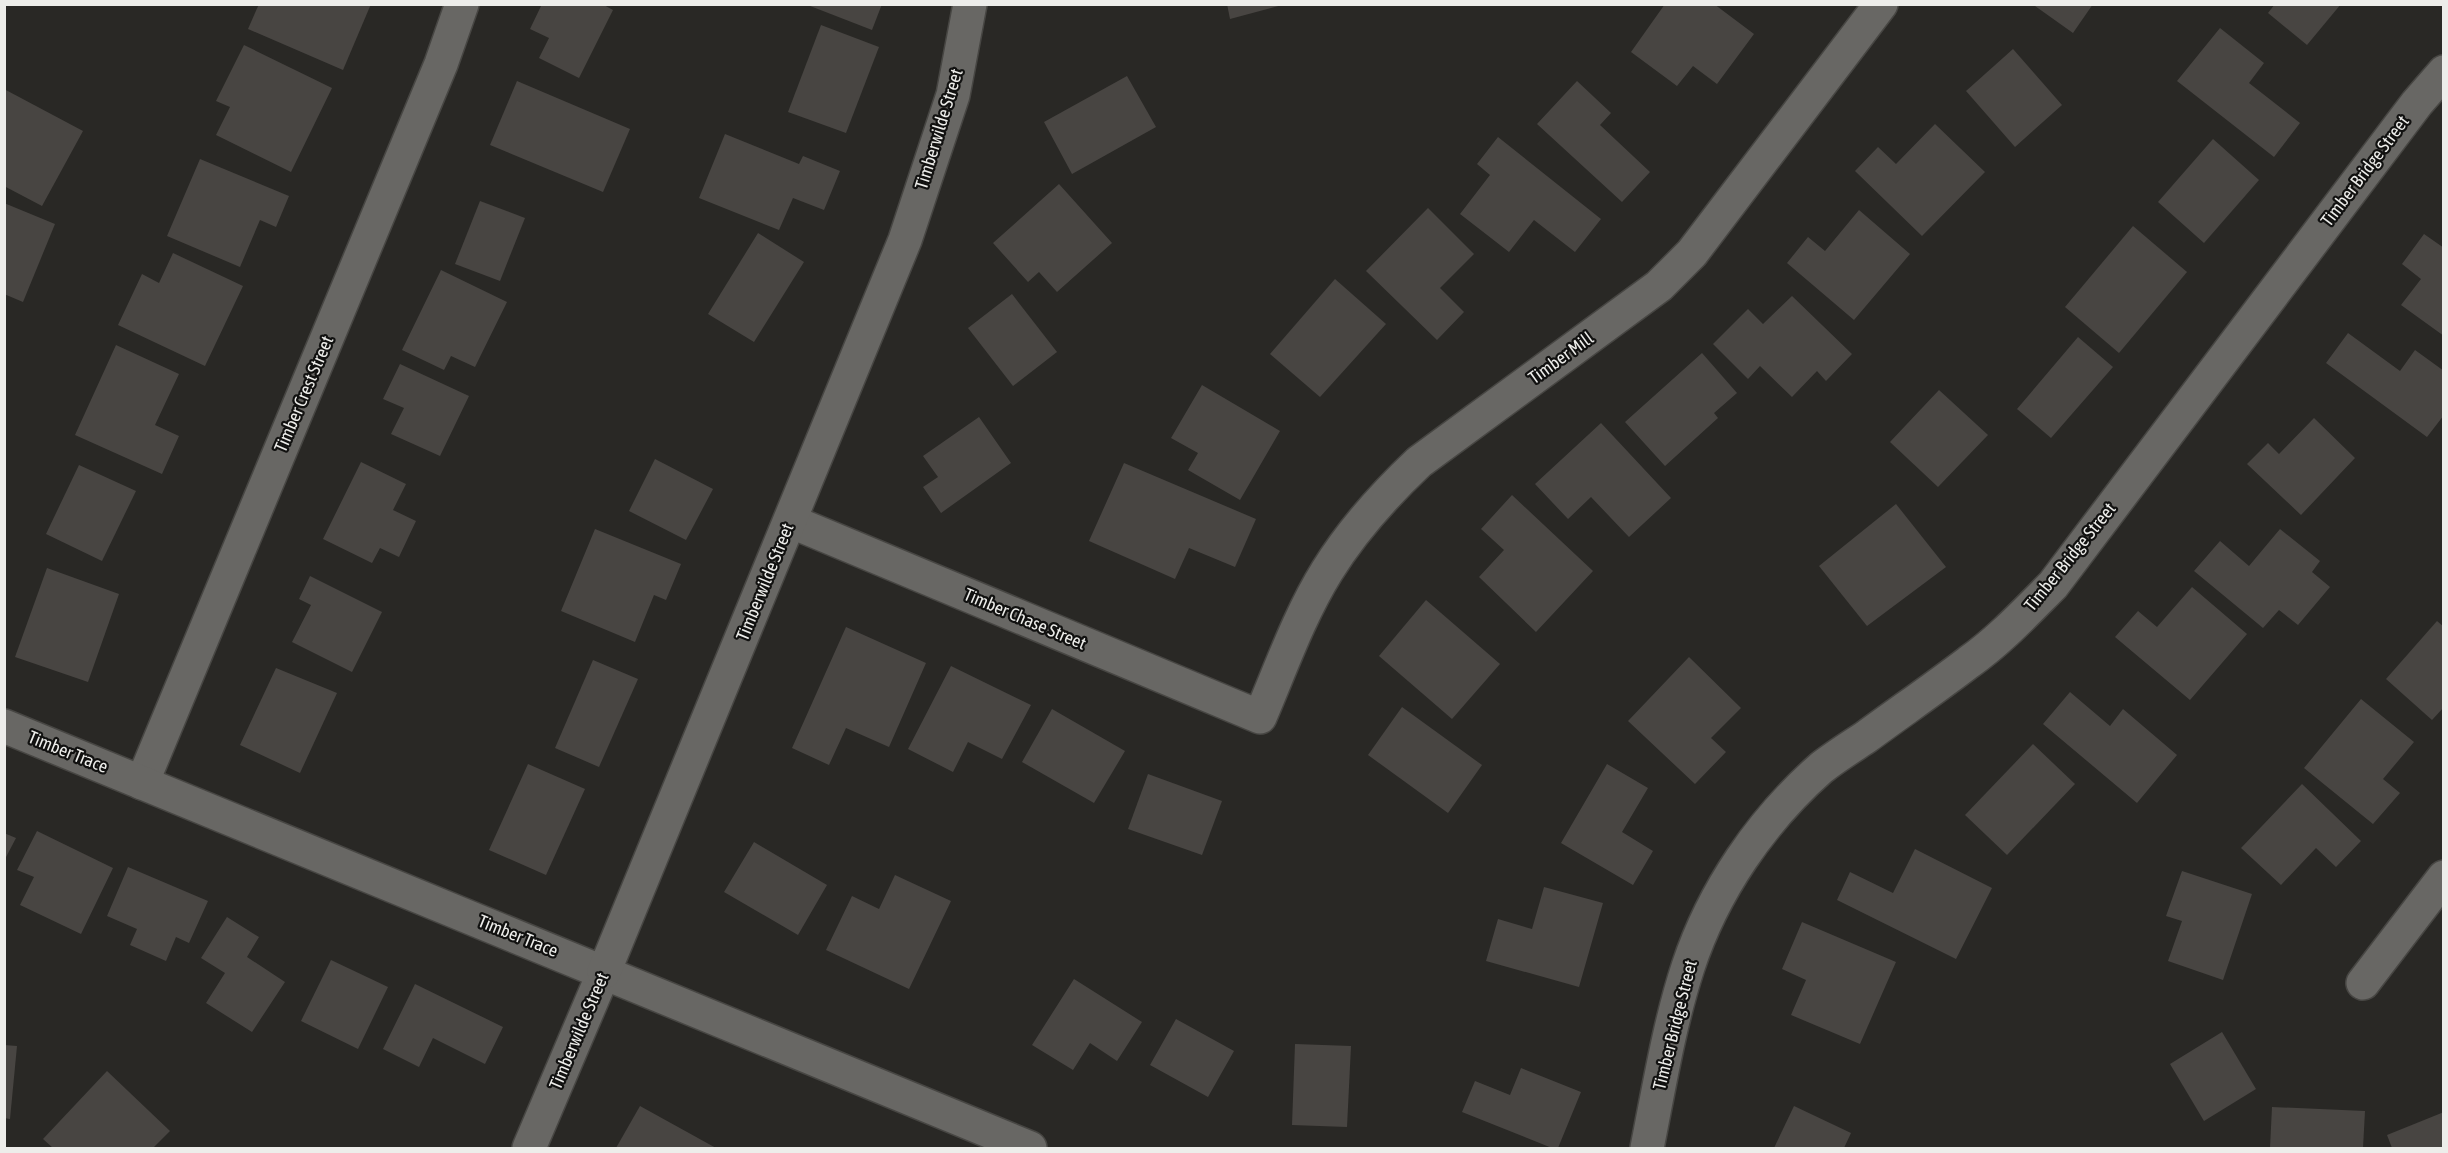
<svg xmlns="http://www.w3.org/2000/svg" width="2448" height="1153" font-family="'Asap Condensed',sans-serif">
<style>
.building{fill:#484542}
.lines{fill:none;stroke-linecap:round;stroke-linejoin:round}
.street-casing{stroke:#474643;stroke-width:36}
.secondary-casing{stroke:#474643;stroke-width:36}
.street{stroke:#686764;stroke-width:33}
.secondary{stroke:#686764;stroke-width:33}
.labels{text-anchor:middle;stroke-width:4.5;stroke-linejoin:round;paint-order:stroke}
.street-label{font-size:18px;fill:#ededea;stroke:#111110}
</style>
<rect width="100%" height="100%" fill="#292825"/>
<g class="building">
<path d="M259,4H371L343,70L248,29Z"/>
<path d="M542,4H602L613,10L579,78L539,58L549,38L530,29Z"/>
<path d="M805,4H882L872,30Z"/>
<path d="M1227,4H1282V5L1230,19Z"/>
<path d="M1665,4H1714L1754,34L1717,84L1693,66L1677,86L1631,52Z"/>
<path d="M2036,4H2093L2073,33L2035,6Z"/>
<path d="M2275,4H2341L2307,45L2268,13Z"/>
<path d="M821,25L879,47L846,133L788,112Z"/>
<path d="M2220,28L2264,63L2249,83L2300,123L2274,157L2177,81Z"/>
<path d="M244,45L332,88L291,172L216,135L230,107L216,101Z"/>
<path d="M2013,49L2062,105L2015,147L1966,91Z"/>
<path d="M1127,76L1156,127L1072,174L1044,122Z"/>
<path d="M517,81L630,129L603,192L490,145Z"/>
<path d="M1577,81L1611,113L1600,125L1650,172L1622,202L1537,124Z"/>
<path d="M4,89L83,131L42,206L4,186Z"/>
<path d="M1935,124L1985,172L1922,236L1855,171L1878,147L1896,164Z"/>
<path d="M725,134L799,164L803,156L840,171L824,210L793,198L779,230L699,198Z"/>
<path d="M1498,137L1601,219L1575,252L1534,220L1509,252L1460,214L1490,175L1477,164Z"/>
<path d="M2213,139L2259,180L2204,243L2158,202Z"/>
<path d="M200,159L289,196L276,227L260,220L240,267L167,236Z"/>
<path d="M1059,184L1112,243L1057,292L1039,272L1028,282L993,243Z"/>
<path d="M480,201L525,218L500,281L455,264Z"/>
<path d="M4,203L55,224L23,302L4,294Z"/>
<path d="M1428,208L1474,254L1440,288L1464,312L1437,340L1366,271Z"/>
<path d="M1859,210L1910,254L1854,320L1787,263L1808,237L1825,251Z"/>
<path d="M2133,226L2187,272L2119,353L2065,307Z"/>
<path d="M758,233L804,262L754,342L708,314Z"/>
<path d="M2424,234L2444,248V336L2401,305L2421,279L2402,264Z"/>
<path d="M173,253L243,286L205,366L118,325L142,274L159,283Z"/>
<path d="M441,270L507,302L475,367L451,356L444,370L402,350Z"/>
<path d="M1335,279L1386,324L1320,397L1270,354Z"/>
<path d="M1012,294L1057,352L1013,386L968,328Z"/>
<path d="M1792,296L1852,354L1826,381L1817,371L1792,397L1760,366L1748,379L1713,344L1748,309L1763,324Z"/>
<path d="M2348,333L2400,371L2415,350L2444,371V415L2427,437L2326,363Z"/>
<path d="M2078,337L2113,367L2051,438L2017,409Z"/>
<path d="M116,345L179,374L155,425L179,436L162,474L75,435Z"/>
<path d="M1702,353L1737,393L1714,413L1718,418L1665,466L1625,422Z"/>
<path d="M400,364L469,396L440,456L391,434L404,408L383,399Z"/>
<path d="M1202,385L1280,431L1240,500L1188,470L1198,453L1171,438Z"/>
<path d="M1939,390L1988,435L1938,487L1890,442Z"/>
<path d="M979,417L1011,463L941,513L923,487L938,477L923,456Z"/>
<path d="M2314,418L2355,458L2301,515L2247,464L2268,443L2279,454Z"/>
<path d="M1601,423L1671,498L1629,537L1591,497L1568,519L1535,484Z"/>
<path d="M655,459L713,489L686,540L629,511Z"/>
<path d="M361,462L406,484L393,510L416,521L399,557L380,548L372,563L323,539Z"/>
<path d="M1124,463L1256,519L1235,567L1189,548L1175,579L1089,541Z"/>
<path d="M79,465L136,491L102,561L46,534Z"/>
<path d="M1512,495L1593,571L1536,632L1479,577L1504,550L1481,529Z"/>
<path d="M1896,504L1946,567L1867,626L1819,566Z"/>
<path d="M595,529L681,564L666,600L654,595L635,642L561,611Z"/>
<path d="M2280,529L2320,561L2312,572L2330,587L2298,625L2279,610L2263,628L2194,571L2220,541L2249,566Z"/>
<path d="M47,568L119,594L88,682L15,657Z"/>
<path d="M310,576L382,612L352,672L292,642L311,605L299,599Z"/>
<path d="M2192,587L2247,634L2190,700L2115,637L2138,611L2157,627Z"/>
<path d="M1426,600L1500,664L1452,719L1379,656Z"/>
<path d="M2437,621L2444,627V707L2432,720L2386,679Z"/>
<path d="M846,627L926,663L889,747L846,728L829,765L792,748Z"/>
<path d="M1689,657L1741,708L1711,738L1726,752L1695,784L1628,721Z"/>
<path d="M593,660L638,679L599,767L555,748Z"/>
<path d="M951,666L1031,705L1002,759L968,742L953,772L908,749Z"/>
<path d="M276,668L337,693L300,773L240,745Z"/>
<path d="M2070,692L2110,726L2123,709L2177,755L2137,803L2043,724Z"/>
<path d="M2361,699L2414,742L2383,779L2400,793L2373,824L2304,768Z"/>
<path d="M1402,707L1482,765L1448,813L1368,755Z"/>
<path d="M1052,709L1125,751L1094,803L1022,762Z"/>
<path d="M2033,744L2075,784L2007,855L1965,815Z"/>
<path d="M528,764L585,789L546,875L489,850Z"/>
<path d="M1607,764L1648,788L1622,832L1653,851L1633,885L1561,843Z"/>
<path d="M1148,774L1222,801L1202,855L1128,829Z"/>
<path d="M2302,784L2361,841L2336,867L2316,848L2281,885L2241,848Z"/>
<path d="M37,831L113,868L81,934L20,905L34,877L17,870Z"/>
<path d="M4,833L16,838L4,861Z"/>
<path d="M754,842L827,885L798,935L724,892Z"/>
<path d="M1915,849L1992,888L1956,959L1837,900L1850,872L1893,893Z"/>
<path d="M128,867L208,901L189,943L176,937L166,961L130,945L137,929L107,916Z"/>
<path d="M2182,871L2252,894L2223,980L2168,961L2182,921L2166,916Z"/>
<path d="M895,875L951,901L909,989L826,950L852,896L879,909Z"/>
<path d="M1544,887L1603,903L1579,987L1486,961L1498,919L1532,929Z"/>
<path d="M227,917L259,937L247,957L285,982L252,1032L206,1003L225,973L201,958Z"/>
<path d="M1802,922L1896,962L1860,1044L1791,1015L1806,980L1782,969Z"/>
<path d="M331,960L388,987L358,1049L301,1021Z"/>
<path d="M1074,979L1142,1022L1117,1061L1090,1043L1073,1070L1032,1045Z"/>
<path d="M415,984L503,1027L485,1064L433,1038L419,1067L383,1049Z"/>
<path d="M1176,1019L1234,1051L1208,1097L1150,1065Z"/>
<path d="M2222,1032L2256,1089L2204,1121L2170,1064Z"/>
<path d="M1295,1044L1351,1046L1347,1127L1292,1125Z"/>
<path d="M4,1045L17,1046L10,1119L4,1118Z"/>
<path d="M1521,1068L1581,1092L1558,1148H1552L1462,1112L1475,1081L1510,1095Z"/>
<path d="M107,1071L170,1131L153,1148H53L43,1139Z"/>
<path d="M640,1106L716,1148H616Z"/>
<path d="M1794,1106L1851,1133L1844,1148H1774Z"/>
<path d="M2272,1107L2365,1111L2363,1148H2270Z"/>
<path d="M2444,1112V1148H2392L2387,1135Z"/>
</g>
<g class="lines">
<defs>
<g id="street">
<path d="M790,521L1260,717C1281,668 1299,616 1327,571C1353,529 1384,495 1419,462L1659,286L1692,253L1881,4"/>
<path d="M142,783L441,64L462,4"/>
<path d="M2363,983L2444,877"/>
<path d="M529,1148L604,972"/>
<path d="M1647,1148C1659,1088 1669,1025 1688,967C1713,891 1761,821 1821,768C1835,757 1851,747 1866,737C1900,712 1935,688 1969,662C2000,640 2026,612 2053,585L2417,103L2444,72"/>
</g>
<g id="secondary">
<path d="M4,726L1030,1148"/>
<path d="M604,972L905,240L953,95L970,4"/>
</g>
</defs>
<use href="#street" class="street-casing"/>
<use href="#secondary" class="secondary-casing"/>
<use href="#street" class="street"/>
<use href="#secondary" class="secondary"/>
</g>
<g class="labels">
<g class="street-label">
<text transform="translate(939 129) rotate(-73)" y="6">Timberwilde Street</text>
<text transform="translate(2365 171) rotate(-53)" y="6">Timber Bridge Street</text>
<text transform="translate(1561 358) rotate(-36)" y="6">Timber Mill</text>
<text transform="translate(304 394) rotate(-67)" y="6">Timber Crest Street</text>
<text transform="translate(2070 557) rotate(-51)" y="6">Timber Bridge Street</text>
<text transform="translate(765 582) rotate(-68)" y="6">Timberwilde Street</text>
<text transform="translate(1025 619) rotate(23)" y="6">Timber Chase Street</text>
<text transform="translate(68 752) rotate(22)" y="6">Timber Trace</text>
<text transform="translate(518 936) rotate(22)" y="6">Timber Trace</text>
<text transform="translate(1675 1025) rotate(-76)" y="6">Timber Bridge Street</text>
<text transform="translate(579 1031) rotate(-67)" y="6">Timberwilde Street</text>
</g>
</g>
<rect width="2448" height="1153" fill="none" stroke="#ededea" stroke-width="12"/>
</svg>
